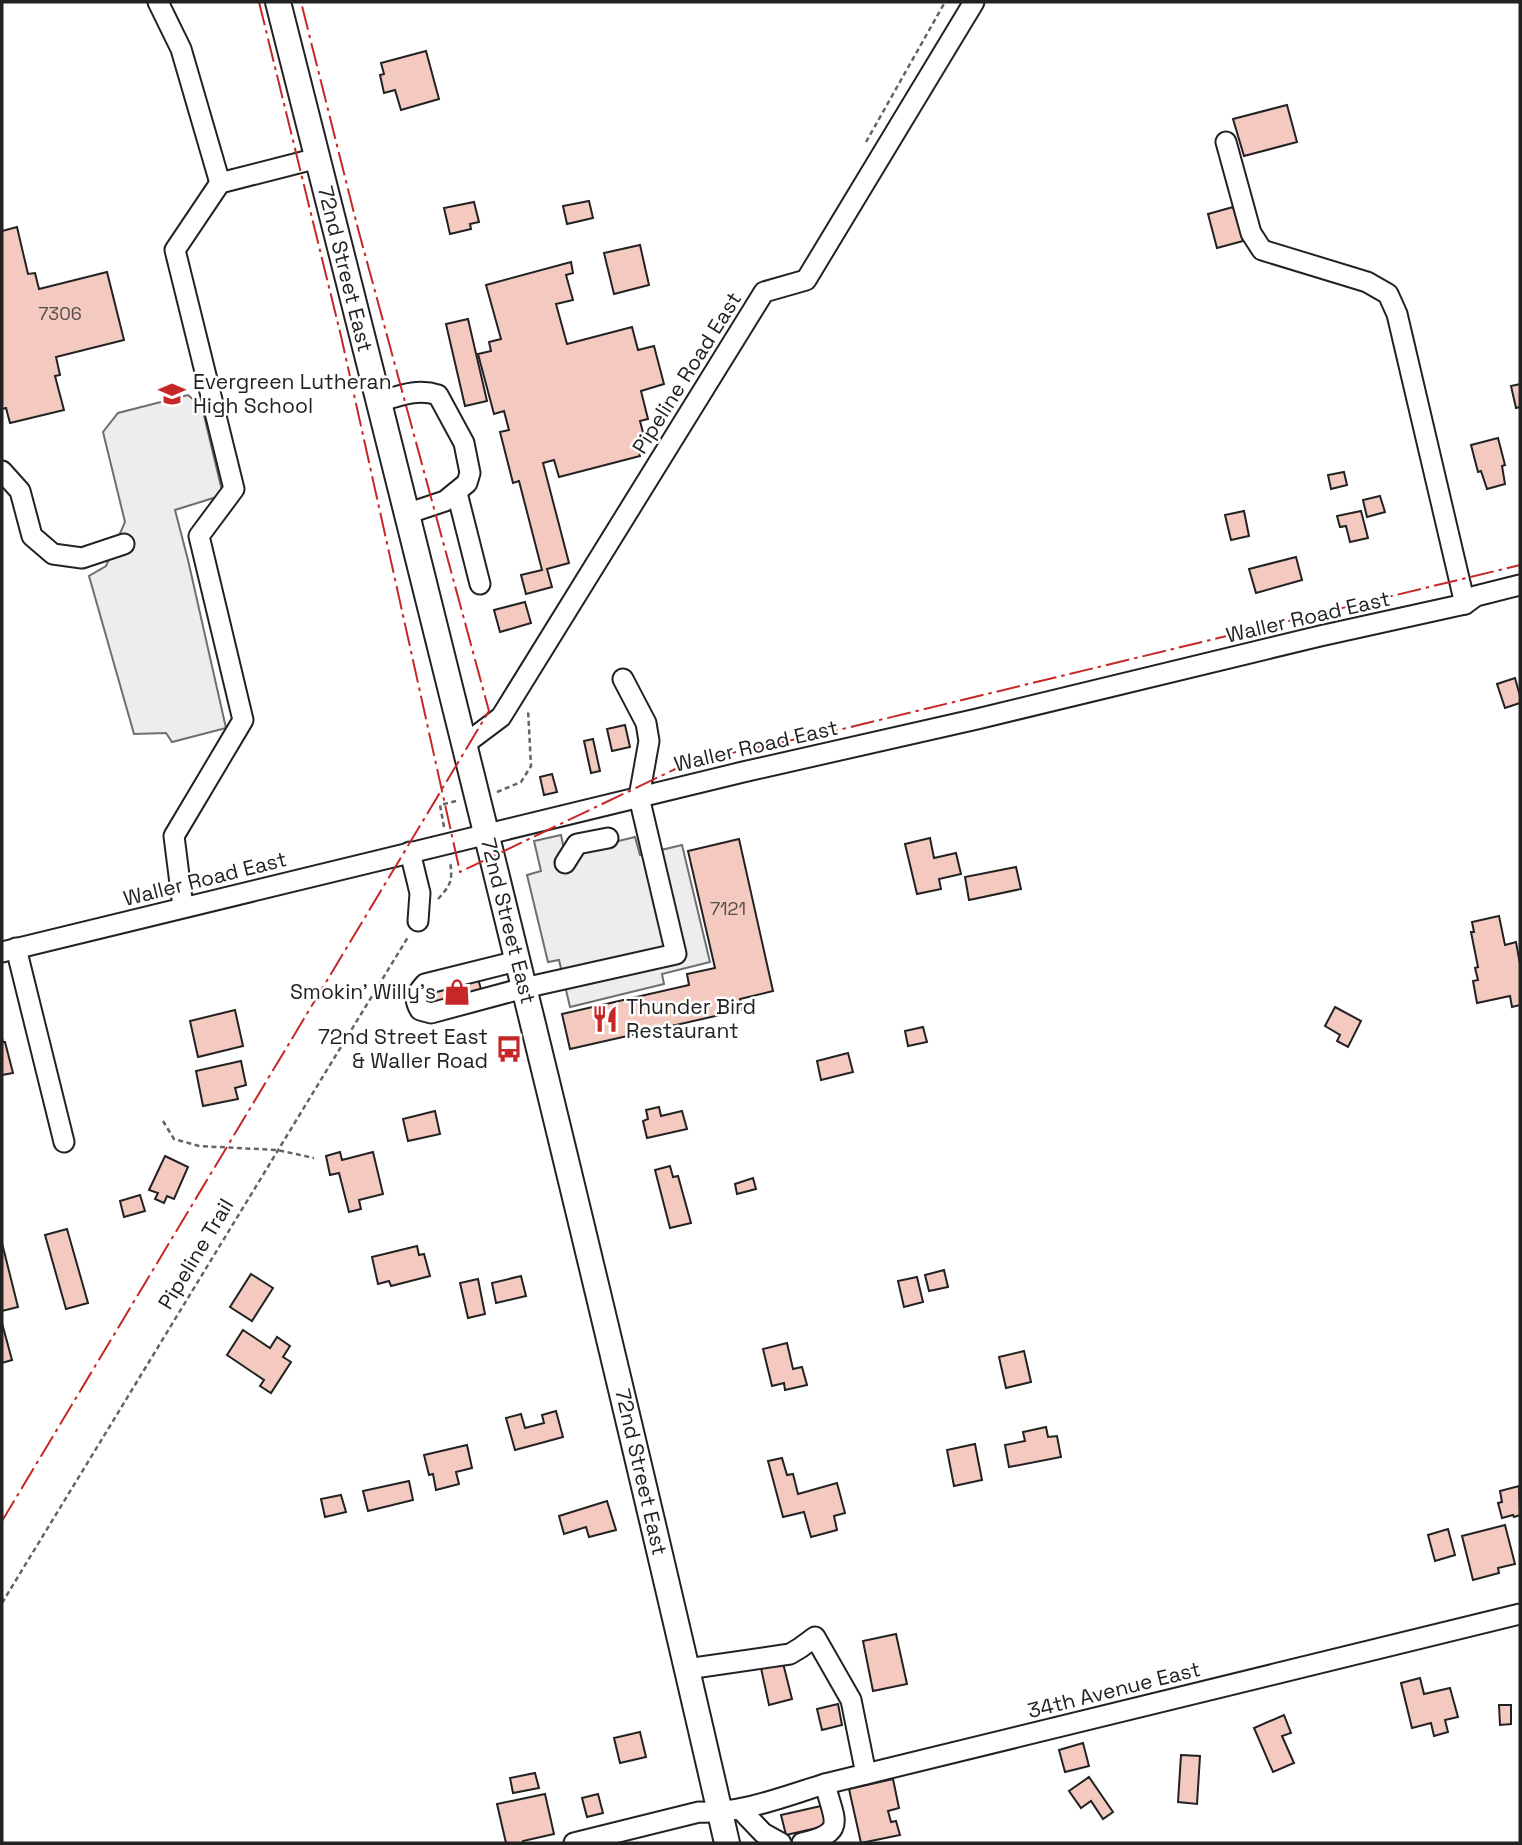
<svg xmlns="http://www.w3.org/2000/svg" width="1522" height="1845" font-family="'Space Grotesk',sans-serif">
<style>
.parking{fill:#ededed;stroke:#6f6f6f;stroke-width:2}
.building{fill:#f3c9c0;stroke:#222;stroke-width:2}
.lines{fill:none;stroke-linecap:round;stroke-linejoin:round}
.minor-casing{stroke:#222;stroke-width:23}
.major-casing{stroke:#222;stroke-width:28}
.path{stroke:#646464;stroke-width:2.5;stroke-dasharray:5 3.5;stroke-linecap:butt}
.minor{stroke:#fff;stroke-width:19}
.major{stroke:#fff;stroke-width:24}
.power{stroke:#c62828;stroke-width:2;stroke-dasharray:24 5 3.5 5;stroke-linecap:butt}
.labels{text-anchor:middle;stroke-width:5;stroke-linejoin:round;paint-order:stroke}
.number-label{font-size:18px;fill:#564c4a}
.street-label{font-size:21px;fill:#222;stroke:#fff}
.poi-label{font-size:21px;fill:#222;stroke:#fff;text-anchor:start}
</style>
<rect width="100%" height="100%" fill="#fff"/>
<g class="parking">
<path d="M188,395L202,407L223,495L175,510L188,560L226,728L172,742L166,733L134,734L89,576L106,566L125,522L103,432L118,413Z"/>
<path d="M561,835L565,854L635,837L640,855L682,845L710,962L662,974L664,984L570,1007L559,960L548,962L527,875L541,871L534,841Z"/>
</g>
<g class="building">
<path d="M426,51L439,99L401,110L395,90L384,93L380,75L384,74L381,63Z"/>
<path d="M1287,105L1297,142L1244,156L1233,119Z"/>
<path d="M589,201L593,218L567,224L563,206Z"/>
<path d="M474,202L479,222L470,224L471,229L450,234L444,208Z"/>
<path d="M1233,207L1243,241L1217,248L1208,214Z"/>
<path d="M17,227L28,274L35,273L39,289L107,272L124,340L56,357L60,375L55,376L64,410L10,423L6,408L2,409V231Z"/>
<path d="M640,245L649,285L614,294L604,253Z"/>
<path d="M571,262L573,273L566,275L573,300L556,304L567,344L632,327L638,350L654,346L664,384L641,391L648,419L640,421L645,440L637,442L640,456L559,477L554,460L543,463L569,563L547,569L552,587L526,594L521,575L542,570L519,481L513,483L500,432L509,430L504,411L494,414L478,354L491,351L489,342L501,339L486,285Z"/>
<path d="M468,319L487,401L465,406L446,324Z"/>
<path d="M1520,384V407L1516,408L1511,386Z"/>
<path d="M1498,438L1505,465L1502,466L1505,484L1487,489L1481,471L1478,472L1471,445Z"/>
<path d="M1344,472L1347,485L1331,489L1328,475Z"/>
<path d="M1380,496L1385,512L1367,517L1363,500Z"/>
<path d="M1244,511L1249,536L1231,540L1225,515Z"/>
<path d="M1361,511L1368,538L1350,542L1346,526L1340,527L1337,516Z"/>
<path d="M1296,557L1302,580L1256,593L1249,569Z"/>
<path d="M525,602L531,623L500,632L494,610Z"/>
<path d="M1515,678L1520,696V703L1505,708L1497,684Z"/>
<path d="M625,725L630,747L612,751L607,729Z"/>
<path d="M593,739L600,771L591,773L584,741Z"/>
<path d="M552,774L557,792L544,795L540,777Z"/>
<path d="M930,838L934,858L956,853L961,874L939,879L941,889L917,894L905,844Z"/>
<path d="M739,839L773,991L740,999L742,1010L570,1049L562,1014L689,985L687,974L715,968L688,851Z"/>
<path d="M1016,867L1021,889L969,900L965,877Z"/>
<path d="M1499,916L1505,945L1516,942L1520,964V1005L1512,1007L1510,996L1477,1003L1473,981L1478,980L1475,968L1478,967L1471,932H1474L1472,922Z"/>
<path d="M478,979L481,989L432,1003L429,993Z"/>
<path d="M1335,1007L1361,1021L1348,1047L1337,1041L1340,1035L1325,1026Z"/>
<path d="M235,1010L243,1046L198,1057L190,1021Z"/>
<path d="M923,1027L927,1042L908,1046L905,1031Z"/>
<path d="M2,1038L3,1042H5L13,1073L2,1075Z"/>
<path d="M848,1053L853,1072L821,1080L817,1061Z"/>
<path d="M241,1061L246,1085L235,1088L238,1099L203,1106L196,1071Z"/>
<path d="M659,1107L661,1116L682,1111L687,1129L647,1138L643,1121L648,1119L646,1110Z"/>
<path d="M435,1111L440,1134L408,1141L403,1119Z"/>
<path d="M340,1152L342,1160L373,1152L383,1194L359,1200L361,1209L349,1212L339,1173L330,1175L326,1156Z"/>
<path d="M165,1156L188,1167L174,1199L167,1196L164,1203L155,1199L158,1193L149,1190Z"/>
<path d="M670,1166L673,1177L678,1176L691,1223L670,1228L655,1170Z"/>
<path d="M753,1178L756,1189L737,1194L735,1184Z"/>
<path d="M140,1195L145,1211L124,1217L120,1201Z"/>
<path d="M67,1229L88,1303L66,1309L45,1235Z"/>
<path d="M2,1243L18,1307L2,1311Z"/>
<path d="M417,1246L419,1255L424,1254L430,1276L391,1286L389,1281L378,1284L372,1257Z"/>
<path d="M944,1270L948,1287L929,1291L925,1275Z"/>
<path d="M251,1274L273,1288L252,1321L230,1307Z"/>
<path d="M521,1276L526,1296L496,1303L492,1283Z"/>
<path d="M917,1277L923,1302L904,1307L898,1281Z"/>
<path d="M478,1279L485,1314L468,1318L460,1283Z"/>
<path d="M2,1323L12,1360L2,1363Z"/>
<path d="M243,1330L270,1348L277,1337L290,1346L283,1357L291,1362L271,1393L260,1386L264,1380L227,1355Z"/>
<path d="M787,1343L793,1369L802,1367L807,1385L785,1390L784,1383L772,1386L763,1349Z"/>
<path d="M1024,1351L1031,1382L1006,1388L999,1357Z"/>
<path d="M556,1411L563,1437L515,1450L506,1418L521,1414L525,1428L544,1423L542,1415Z"/>
<path d="M1046,1427L1048,1437L1057,1436L1061,1457L1009,1467L1005,1445L1025,1441L1023,1432Z"/>
<path d="M975,1444L982,1480L954,1486L947,1450Z"/>
<path d="M467,1445L472,1468L456,1472L459,1484L436,1490L433,1474L429,1475L424,1455Z"/>
<path d="M782,1458L787,1475L793,1474L798,1494L837,1483L845,1513L834,1516L837,1530L811,1537L804,1512L783,1517L768,1461Z"/>
<path d="M409,1481L413,1500L368,1511L363,1491Z"/>
<path d="M1519,1486L1520,1515L1514,1517L1513,1515L1502,1518L1498,1503L1502,1502L1500,1491Z"/>
<path d="M341,1495L346,1512L325,1517L321,1499Z"/>
<path d="M607,1501L616,1530L589,1537L586,1527L564,1534L559,1516Z"/>
<path d="M1505,1525L1515,1564L1498,1568L1499,1573L1473,1580L1462,1536Z"/>
<path d="M1448,1529L1455,1555L1435,1561L1428,1535Z"/>
<path d="M896,1634L907,1684L873,1691L863,1641Z"/>
<path d="M783,1663L792,1699L769,1705L761,1668Z"/>
<path d="M1420,1678L1424,1694L1450,1688L1458,1717L1445,1720L1448,1732L1434,1736L1431,1723L1412,1728L1401,1683Z"/>
<path d="M838,1704L842,1725L822,1730L817,1709Z"/>
<path d="M1499,1705H1511V1724L1500,1725Z"/>
<path d="M1284,1715L1291,1733L1282,1736L1294,1763L1273,1772L1254,1728Z"/>
<path d="M640,1732L646,1757L620,1763L614,1738Z"/>
<path d="M1083,1743L1089,1766L1065,1772L1059,1750Z"/>
<path d="M1181,1755L1200,1756L1197,1804L1178,1802Z"/>
<path d="M535,1773L539,1788L513,1793L510,1778Z"/>
<path d="M1089,1777L1113,1812L1103,1819L1091,1801L1081,1808L1069,1791Z"/>
<path d="M893,1779L899,1808L888,1811L891,1822L896,1821L900,1835L861,1843L849,1789Z"/>
<path d="M545,1794L554,1834L523,1841V1843H506L497,1804Z"/>
<path d="M598,1794L603,1813L587,1817L582,1798Z"/>
<path d="M821,1806L826,1826L786,1835L781,1815Z"/>
</g>
<g class="lines">
<defs>
<g id="minor">
<path d="M158,2L181,49L220,183"/>
<path d="M1226,142L1251,233L1262,250L1367,282L1388,294L1397,314L1465,604"/>
<path d="M378,402C399,396 417,388 438,395L464,443L470,473L467,483L445,501L406,514"/>
<path d="M2,471L20,491L32,536L53,554L82,558L124,544"/>
<path d="M457,493L480,584"/>
<path d="M465,744L501,717L764,292L806,280L974,2"/>
<path d="M410,852L420,893L418,921"/>
<path d="M565,863L577,844L608,838"/>
<path d="M183,907L174,836L243,720L199,536L234,489L175,250L220,183L318,158"/>
<path d="M16,948L64,1142"/>
<path d="M2,952L743,772L977,719L1320,636L1465,604L1476,596L1520,585"/>
<path d="M517,961L425,984C416,994 413,998 420,1010L431,1013L524,988L676,954L639,797L649,741L646,723L623,679"/>
<path d="M687,1669L790,1654L800,1648L815,1637L851,1700L866,1774"/>
<path d="M740,1809L763,1833L781,1843"/>
<path d="M574,1843L699,1812C742,1814 785,1796 825,1784L1520,1614"/>
<path d="M802,1843C848,1832 834,1821 825,1784"/>
</g>
<path id="major" d="M278,2C433,614 586,1227 727,1843"/>
</defs>
<use href="#minor" class="minor-casing"/>
<use href="#major" class="major-casing"/>
<g class="path">
<path d="M866,142L945,2"/>
<path d="M497,792L521,782L531,766L528,709"/>
<path d="M444,827L440,805L456,801"/>
<path d="M438,899C451,885 453,880 450,861"/>
<path d="M163,1121L174,1139L199,1146L277,1150L314,1158"/>
<path d="M2,1603L408,937"/>
</g>
<use href="#minor" class="minor"/>
<use href="#major" class="major"/>
<g class="power">
<path d="M259,2L341,336L460,872L690,762L834,731L1520,565"/>
<path d="M2,1521L489,711L357,225L301,2"/>
</g>
</g>
<defs>
<symbol id="school-bare" viewBox="-9 -9 18 18"><path d="M0-5L7-2L0 1L-7-2ZM-4 1L0 2.5L4 1V4Q0 6-4 4Z" fill="#c62828" stroke="#fff" stroke-width="2.5" paint-order="stroke"/></symbol>
<symbol id="shop-bare" viewBox="-9 -9 18 18"><path d="M-5-2.5h2.3a2.7 3.5 0 0 1 5.4 0H5L5.5 6h-11ZM-1.5-2.5h3a1.5 2.3 0 0 0-3 0Z" fill="#c62828" stroke="#fff" stroke-width="2.5" paint-order="stroke"/></symbol>
<symbol id="restaurant-bare" viewBox="-9 -9 18 18"><path d="M-5-6h1v4h1v-4h1v4h1v-4h1v5L-1.5 .5V6h-2V.5L-5-1ZM5-6V6H3V1.5H1.5Q1.5-4 5-6Z" fill="#c62828" stroke="#fff" stroke-width="2.5" paint-order="stroke"/></symbol>
<symbol id="bus-bare" viewBox="-9 -9 18 18"><path d="M-5-6H5V4H4V6H2V4H-2V6H-4V4H-5ZM-3.5-4V0h7V-4ZM-3.5 1.2v1.5H-2V1.2ZM2 1.2v1.5H3.5V1.2Z" fill="#c62828" stroke="#fff" stroke-width="2.5" paint-order="stroke"/></symbol>
</defs>
<g fill-rule="evenodd">
<use href="#school-bare" x="153" y="375" width="38" height="38"/>
<use href="#shop-bare" x="438" y="973" width="38" height="38"/>
<use href="#restaurant-bare" x="586" y="1000" width="38" height="38"/>
<use href="#bus-bare" x="490" y="1030" width="38" height="38"/>
</g>
<g class="labels">
<g class="number-label">
<text x="60" y="320">7306</text>
<text x="728" y="915">7121</text>
</g>
<g class="street-label">
<text transform="translate(345 269) rotate(76)" y="7">72nd Street East</text>
<text transform="translate(687 373) rotate(-58)" y="7">Pipeline Road East</text>
<text transform="translate(1308 617) rotate(-13)" y="7">Waller Road East</text>
<text transform="translate(756 746) rotate(-13)" y="7">Waller Road East</text>
<text transform="translate(205 879) rotate(-14)" y="7">Waller Road East</text>
<text transform="translate(508 921) rotate(76)" y="7">72nd Street East</text>
<text transform="translate(196 1254) rotate(-59)" y="7">Pipeline Trail</text>
<text transform="translate(641 1472) rotate(77)" y="7">72nd Street East</text>
<text transform="translate(1114 1690) rotate(-14)" y="7">34th Avenue East</text>
</g>
<g class="poi-label">
<text x="193" y="389">Evergreen Lutheran<tspan x="193" dy="24">High School</tspan></text>
<text x="436" y="999" text-anchor="end">Smokin' Willy's</text>
<text x="626" y="1014">Thunder Bird<tspan x="626" dy="24">Restaurant</tspan></text>
<text x="488" y="1044" text-anchor="end">72nd Street East<tspan x="488" dy="24">&amp; Waller Road</tspan></text>
</g>
</g>
<rect width="1522" height="1845" fill="none" stroke="#222222" stroke-width="7"/>
</svg>
